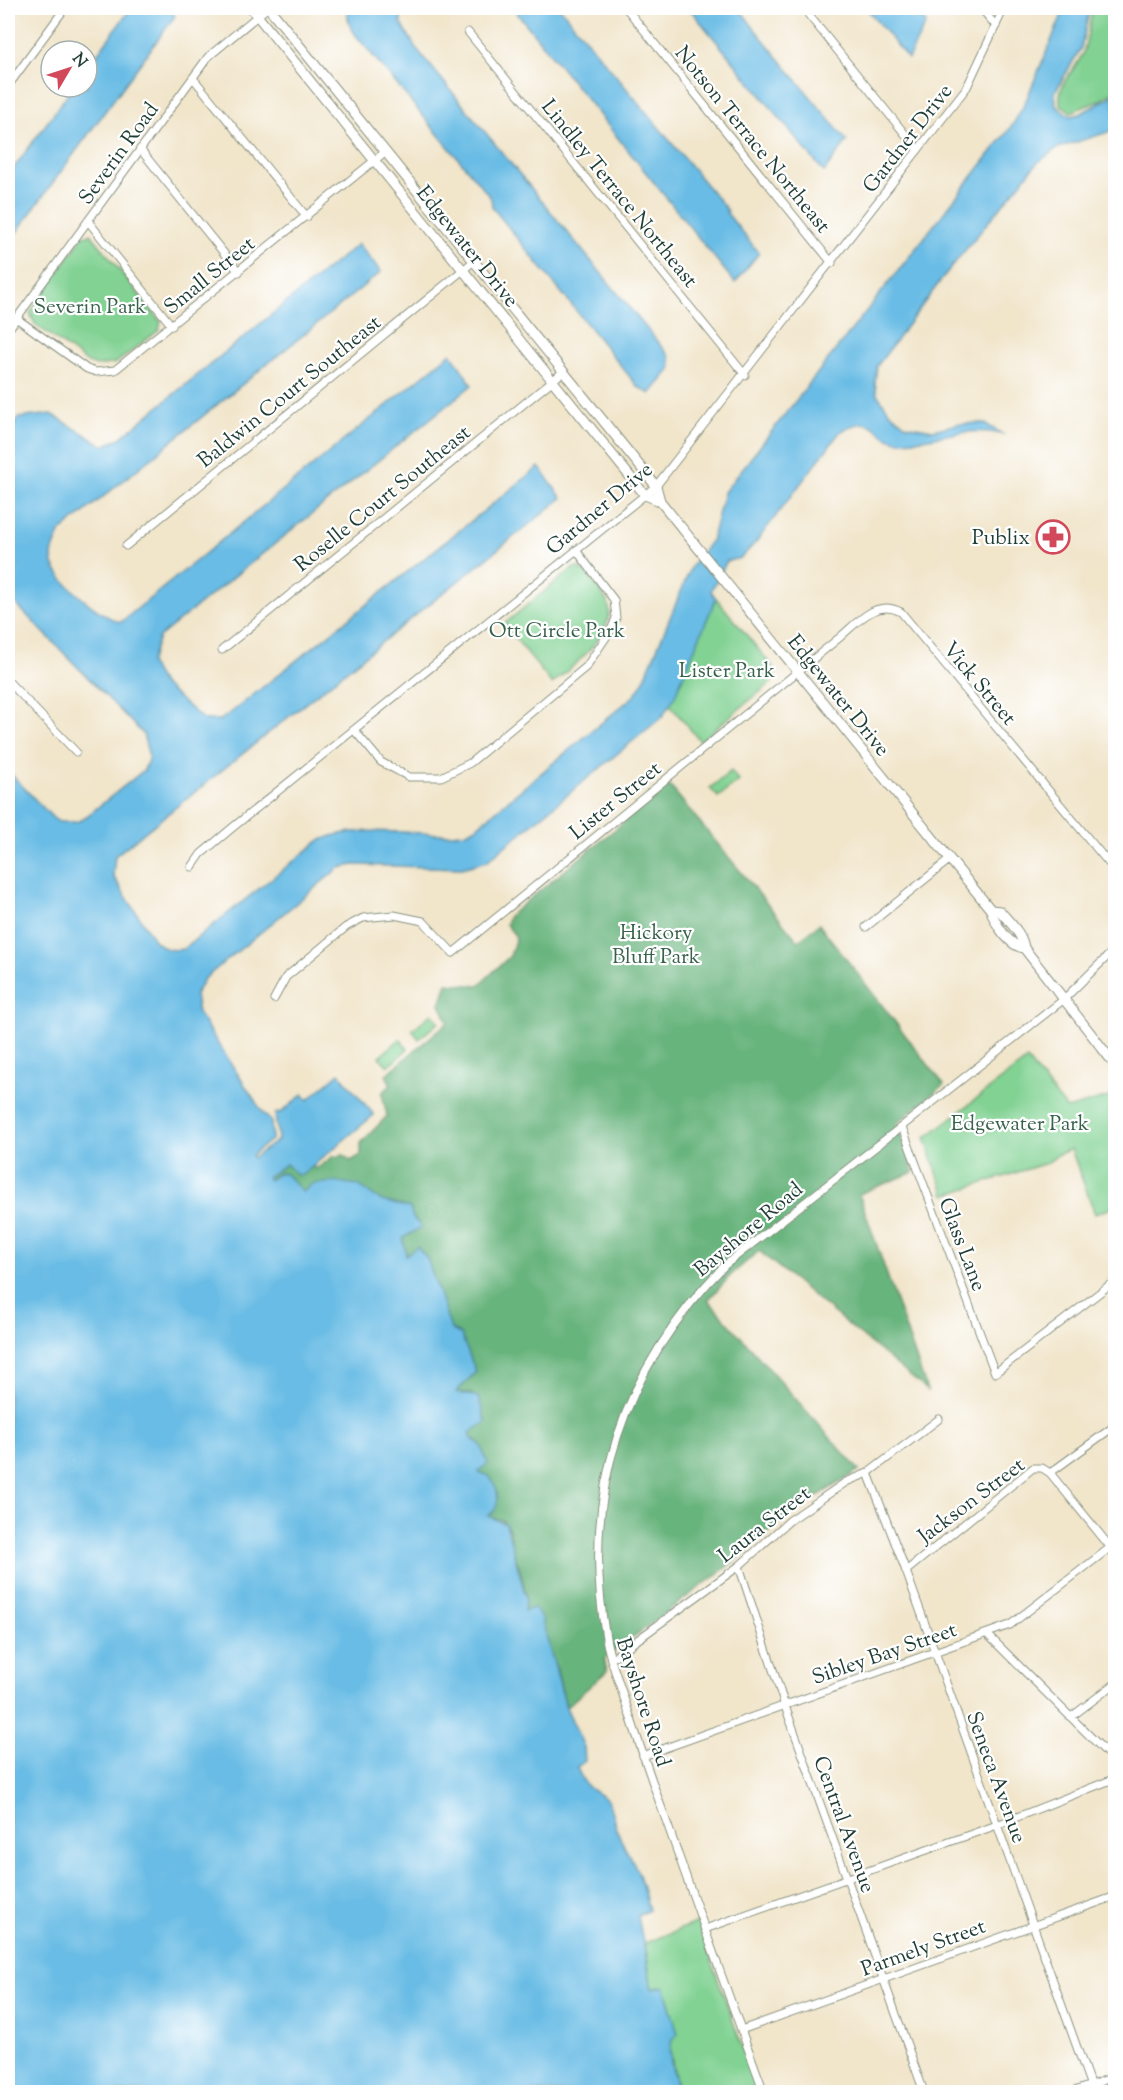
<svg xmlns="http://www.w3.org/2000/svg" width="1123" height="2100" font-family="'Sorts Mill Goudy',serif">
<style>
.green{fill:#81d293;stroke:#508864;stroke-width:1.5}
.forest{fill:#68b47d;stroke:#447858;stroke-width:1.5}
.water{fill:#69bce5;stroke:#447c8c;stroke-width:1.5}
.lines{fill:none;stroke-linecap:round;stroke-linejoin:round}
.minor-casing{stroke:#88917f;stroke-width:9}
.tertiary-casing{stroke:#88917f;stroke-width:11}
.minor{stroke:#fff;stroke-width:7}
.tertiary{stroke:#fff;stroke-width:9}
.labels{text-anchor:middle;stroke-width:4.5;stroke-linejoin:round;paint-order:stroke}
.street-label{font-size:21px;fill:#1f3d34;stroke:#fff}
.park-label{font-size:21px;fill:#38624c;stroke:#fff}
.poi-label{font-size:21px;fill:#1f3d34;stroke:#fff;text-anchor:end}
</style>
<rect width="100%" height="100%" fill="#fff"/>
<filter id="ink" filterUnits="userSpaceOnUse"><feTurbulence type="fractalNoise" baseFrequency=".0167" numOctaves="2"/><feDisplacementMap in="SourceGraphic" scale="12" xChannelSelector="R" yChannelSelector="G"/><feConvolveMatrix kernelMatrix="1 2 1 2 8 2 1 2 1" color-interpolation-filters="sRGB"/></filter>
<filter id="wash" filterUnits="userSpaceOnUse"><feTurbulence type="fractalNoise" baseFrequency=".008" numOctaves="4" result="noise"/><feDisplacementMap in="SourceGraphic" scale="24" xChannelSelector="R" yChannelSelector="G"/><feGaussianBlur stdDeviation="1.35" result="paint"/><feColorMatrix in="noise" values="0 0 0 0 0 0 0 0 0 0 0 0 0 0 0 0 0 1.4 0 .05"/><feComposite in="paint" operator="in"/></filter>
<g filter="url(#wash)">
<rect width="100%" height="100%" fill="#f1e5ca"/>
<g class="green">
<path d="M1093,8H1115V90L1101,100L1071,112L1060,104C1057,80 1077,71 1084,50C1088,36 1090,21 1093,8Z"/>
<path d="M91,234L161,322L159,330L116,363L97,366L88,363L35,324L30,313L83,236Z"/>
<path d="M577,567C586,571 591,580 597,587C602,593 607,599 609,607C613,636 571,668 552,684L504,624L572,569Z"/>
<path d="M716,598L773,667L775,675L772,682L700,741L670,705Z"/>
<path d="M731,771L739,781L718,797L710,788Z"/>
<path d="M432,1013L439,1022L419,1039L412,1030Z"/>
<path d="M400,1039L408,1049L388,1066L379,1057Z"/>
<path d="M1027,1060L1067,1109L1115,1095V1207L1095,1214L1071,1149L1059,1154L1047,1163L945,1195L925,1138Z"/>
<path d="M698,1922L758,2092H678L669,2046L672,2038L664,1986L652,1990L645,1943Z"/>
</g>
<path class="forest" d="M669,785L798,941L819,924L944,1085L897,1123L914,1172L859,1194L927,1390L759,1251L731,1275L708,1300L859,1470L788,1515L736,1560L604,1659L607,1671L566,1707L556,1667L531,1610L524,1611L526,1596L520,1569L512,1548L510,1531L502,1520L487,1516L493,1513L482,1474L478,1471L477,1440L472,1439L470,1433L486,1421L472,1394L456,1392L476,1372L461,1335L451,1329L427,1258L413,1251L406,1255L403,1238L421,1227L403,1206L382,1201L357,1185L303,1193L279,1173L268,1180L267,1177L286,1164L303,1174L313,1166L316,1169L334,1156L339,1157L342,1154L351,1161L361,1155V1143L387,1116L382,1093L391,1085L386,1075L448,1022L440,1004L447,983L478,986L510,956L516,937L506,924L509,916Z"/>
<g class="water">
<path d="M131,8H169L175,16L8,244V176L73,87H87V68Z"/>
<path d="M346,8H401V23L416,48L670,357L671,369L650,394L638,387L492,207L491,198L355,34L350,26Z"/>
<path d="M513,8H560L728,211L726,212L759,253L735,283Z"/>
<path d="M689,8H739L754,28L847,141L824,172Z"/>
<path d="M866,8H914L926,23L908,59Z"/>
<path d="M1065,8H1090L1081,48L1055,92L1056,106L1071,116L1080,114L1115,94V130L1058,148L1037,163L948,271L877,366L875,383L877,394L889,411L906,425L933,430L958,424L984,423L1004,435C969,425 937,440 902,441C874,442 879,408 840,432L756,542L741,558L727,561L711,591L716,598L674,698L662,717L487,861L462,868L354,865L339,868L204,979L195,995L198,1013L263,1113L271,1121L272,1139L252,1155L253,1158L278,1140L275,1114L282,1112L303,1094L308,1100L339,1073L374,1115L303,1174L297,1175L286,1164L267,1177L269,1180L279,1173L286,1174L303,1192L312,1184L337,1182L358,1185L382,1201L410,1208L413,1218L422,1227L403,1238L406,1255L417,1247L427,1258L451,1329L461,1335L476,1372L456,1392L478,1397L486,1422L470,1433L472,1439L480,1444L488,1464L478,1471C482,1475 487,1473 490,1477C500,1490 501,1509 488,1516L506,1524L526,1597L524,1611L534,1608L541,1617L566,1707L584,1747L585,1761L577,1767C585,1789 590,1788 608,1800L619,1836L639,1874L649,1910L638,1916L652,1989L664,1986L678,2034C662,2045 675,2076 678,2092H8V771L53,818L59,822H76L83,819L144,770L149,757L143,734L8,596V439L18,418L51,414L104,446L120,438L358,244L381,272L61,531C57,541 48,554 54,566C63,585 101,617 121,622L451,353L472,385L159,637L150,663L162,684L204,720H220L233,711L539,467L562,498L115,856L113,876L154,940C163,949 171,951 183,949L319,841C353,824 411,834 449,834L464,833L475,828L635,695L644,680L691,567L712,539L724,492L1012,126L1024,105Z"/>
</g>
</g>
<g filter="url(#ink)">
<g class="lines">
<defs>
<g id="minor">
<path d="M626,8L832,263"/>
<path d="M803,8L918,150"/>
<path d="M981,8L996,26"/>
<path d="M468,32L745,375"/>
<path d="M193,78L307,217"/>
<path d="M8,86L65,8"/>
<path d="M140,149L239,272"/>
<path d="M88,221L172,326"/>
<path d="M16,318L87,369L96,372L115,370L385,152"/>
<path d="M8,330L208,57L267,8"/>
<path d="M126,546L474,261"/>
<path d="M222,650L563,372"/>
<path d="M8,681L76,752"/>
<path d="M354,730L381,762L409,777H441L470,763L586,667L611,630L616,618L614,600L576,550"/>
<path d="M192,867L201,854L232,828L656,486L967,87L1004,8"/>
<path d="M866,927L949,860"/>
<path d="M274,999L286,977L346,927L363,918L394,915L423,921L453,953L839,638C857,623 876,598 901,612L1116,872"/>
<path d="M902,1127L995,1373L1116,1280"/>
<path d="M868,1473L906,1571L1093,2092"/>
<path d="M1050,1473L1116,1425"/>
<path d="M739,1566L785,1706L924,2092"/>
<path d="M906,1571L1033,1468H1042L1050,1473L1116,1554"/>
<path d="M987,1634L1116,1762"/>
<path d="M611,1659L739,1566L789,1521L846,1482L868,1473L939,1419"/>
<path d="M1071,1717L1116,1683"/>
<path d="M643,1756L1010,1625L1116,1543"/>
<path d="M705,1929L997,1825L1116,1778"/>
<path d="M741,2030L1116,1896"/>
<path d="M764,2092C731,2003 699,1913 667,1823C652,1782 638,1740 624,1698C618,1679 609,1658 606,1638C580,1494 623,1368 725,1265L1063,1000L1116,948"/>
<path d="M1072,2092L1116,2076"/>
</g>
<g id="tertiary">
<path d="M251,8L645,495L660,501"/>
<path d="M269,8L656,486L660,501L991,910C995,924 1009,946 1024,948"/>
<path d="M991,910L1000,911C1010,923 1022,933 1024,948L1116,1066"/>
</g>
</defs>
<use href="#minor" class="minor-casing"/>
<use href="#tertiary" class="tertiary-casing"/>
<use href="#minor" class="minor"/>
<use href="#tertiary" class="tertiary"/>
</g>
</g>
<defs>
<symbol id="pharmacy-ring" viewBox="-11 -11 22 22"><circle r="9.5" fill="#fff" stroke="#d1495b" stroke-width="1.5"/><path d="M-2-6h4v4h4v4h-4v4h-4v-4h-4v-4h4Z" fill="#d1495b"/></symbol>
</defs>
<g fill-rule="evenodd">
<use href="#pharmacy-ring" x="1034" y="518" width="38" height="38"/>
</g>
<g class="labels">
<g class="street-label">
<text transform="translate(907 138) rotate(-52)" y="7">Gardner Drive</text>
<text transform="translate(753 139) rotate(51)" y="7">Notson Terrace Northeast</text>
<text transform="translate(118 153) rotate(-54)" y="7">Severin Road</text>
<text transform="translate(620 193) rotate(51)" y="7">Lindley Terrace Northeast</text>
<text transform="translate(468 246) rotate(51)" y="7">Edgewater Drive</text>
<text transform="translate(209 275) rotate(-39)" y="7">Small Street</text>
<text transform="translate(289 391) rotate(-39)" y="7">Baldwin Court Southeast</text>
<text transform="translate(382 498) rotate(-39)" y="7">Roselle Court Southeast</text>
<text transform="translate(599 508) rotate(-40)" y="7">Gardner Drive</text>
<text transform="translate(980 683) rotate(50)" y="7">Vick Street</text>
<text transform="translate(839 695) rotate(51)" y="7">Edgewater Drive</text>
<text transform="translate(615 800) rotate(-39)" y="7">Lister Street</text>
<text transform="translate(748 1229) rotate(-40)" y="7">Bayshore Road</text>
<text transform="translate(963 1244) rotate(69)" y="7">Glass Lane</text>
<text transform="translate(971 1500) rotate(-37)" y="7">Jackson Street</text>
<text transform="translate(764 1524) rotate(-38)" y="7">Laura Street</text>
<text transform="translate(884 1653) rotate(-19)" y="7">Sibley Bay Street</text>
<text transform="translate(644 1702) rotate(72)" y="7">Bayshore Road</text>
<text transform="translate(997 1777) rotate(70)" y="7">Seneca Avenue</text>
<text transform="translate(845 1824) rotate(70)" y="7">Central Avenue</text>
<text transform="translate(923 1947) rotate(-20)" y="7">Parmely Street</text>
</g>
<g class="park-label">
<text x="90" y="313">Severin Park</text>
<text x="557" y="637">Ott Circle Park</text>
<text x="727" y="677">Lister Park</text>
<text x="656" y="939">Hickory<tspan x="656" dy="24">Bluff Park</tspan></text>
<text x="1020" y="1130">Edgewater Park</text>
</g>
<g class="poi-label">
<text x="1030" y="544">Publix</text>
</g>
</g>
<rect width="1123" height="2100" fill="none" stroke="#fff" stroke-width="30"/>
<g transform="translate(69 69) rotate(51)"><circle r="28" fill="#ffffff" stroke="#a5b1ae" stroke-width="1.5"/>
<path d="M0-4.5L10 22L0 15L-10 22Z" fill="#d1495b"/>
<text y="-9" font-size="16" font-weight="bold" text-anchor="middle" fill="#1f3d34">N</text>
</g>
</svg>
